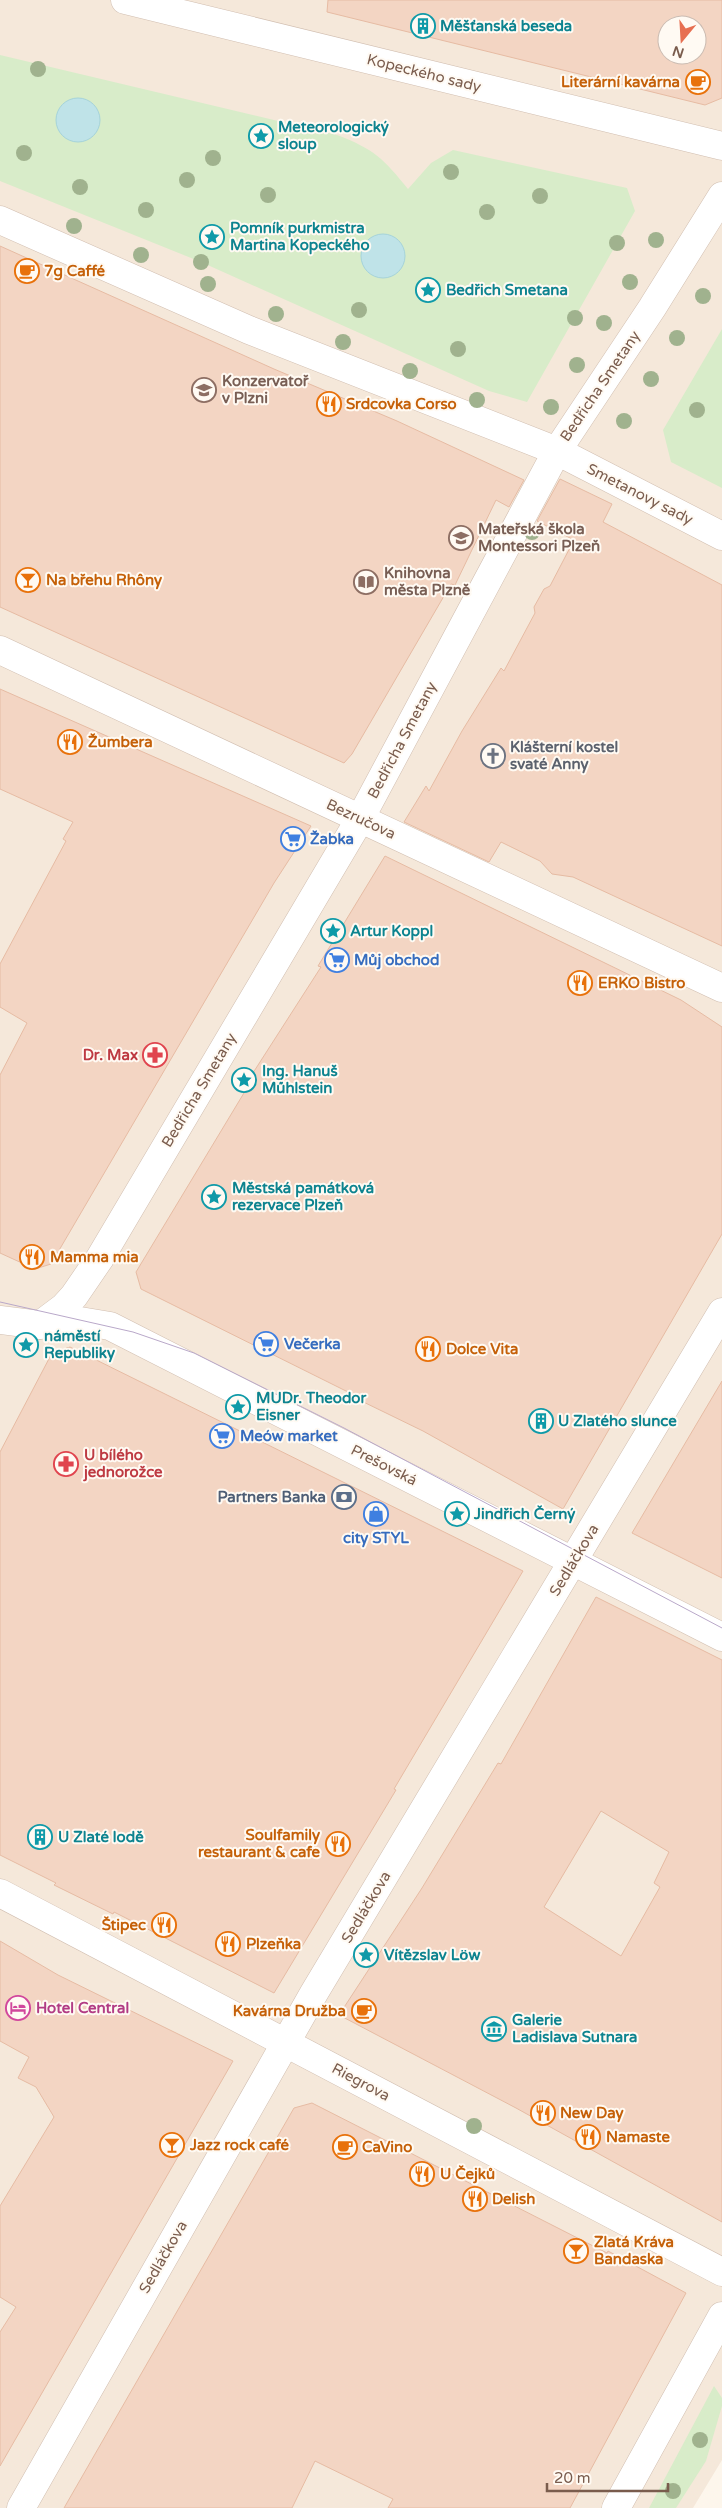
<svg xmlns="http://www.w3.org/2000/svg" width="722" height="2508" font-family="'Varela Round',sans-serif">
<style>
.residential{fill:#f5e8da;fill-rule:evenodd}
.green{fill:#d8ecc9}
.water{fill:#bfe3e8;stroke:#a5d3da}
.building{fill:#f3d5c3;stroke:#e6bba3;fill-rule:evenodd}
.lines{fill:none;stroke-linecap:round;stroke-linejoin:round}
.pedestrian-casing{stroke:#d1beb0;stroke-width:29}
.minor-casing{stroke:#d1beb0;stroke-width:29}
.pedestrian{stroke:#fff;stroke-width:28}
.minor{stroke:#fff;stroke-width:28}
.tram{stroke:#b9a8c9;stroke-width:1}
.tree{fill:#a0b28e}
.labels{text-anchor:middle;stroke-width:4;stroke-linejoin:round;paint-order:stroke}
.culture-label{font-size:15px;font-weight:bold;fill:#0d838f;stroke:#fffaf3;text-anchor:start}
.street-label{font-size:15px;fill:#7a5c4d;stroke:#fffaf3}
.food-label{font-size:15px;font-weight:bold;fill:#c56008;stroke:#fffaf3;text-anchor:start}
.education-label{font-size:15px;font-weight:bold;fill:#785e54;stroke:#fffaf3;text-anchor:start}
.worship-label{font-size:15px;font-weight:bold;fill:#5b616d;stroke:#fffaf3;text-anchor:start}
.shop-label{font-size:15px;font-weight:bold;fill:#366cbe;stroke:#fffaf3;text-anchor:start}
.health-label{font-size:15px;font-weight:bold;fill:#be3a42;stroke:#fffaf3;text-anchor:end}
.service-label{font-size:15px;font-weight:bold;fill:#4e5e75;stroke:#fffaf3;text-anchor:end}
.hotel-label{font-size:15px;font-weight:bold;fill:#b23c85;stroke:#fffaf3;text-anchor:start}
</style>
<rect width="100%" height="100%" fill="#fdf6ec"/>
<path class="residential" d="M0,0H722V2460L693,2508H0ZM667,25H697V55H667Z"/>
<g class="green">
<path d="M0,55L337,135C374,149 384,159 408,189L431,163L453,150L627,188L635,211L527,402L489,391L201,262L0,181Z"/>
<path d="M722,329V488L671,462L663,430Z"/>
<path d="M714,2386L722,2398V2406L706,2461L676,2508H649Z"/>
</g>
<g class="water">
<circle cx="78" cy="120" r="22"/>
<circle cx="383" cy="256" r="22"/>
</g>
<g class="building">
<path d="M328,0H722V98L705,105L327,12ZM667,25H697V55H667Z"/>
<path d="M0,246L274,369L397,421L524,480L509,507L496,500L455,585L451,584L352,754L344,763L0,607Z"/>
<path d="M560,479L612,504L603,522L722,585V946L573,877L552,874L540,861L501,842L489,862L404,822L426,786L429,791L462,731L501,668L504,671L535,613L534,607L544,589L550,586L574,540L537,521Z"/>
<path d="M0,689L311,826L274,883L51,1264L35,1269L0,1253V1075L27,1023L0,1007V964L66,841L63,839L73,822L0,789Z"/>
<path d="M385,856L681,1000L722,1027V1234L563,1509L423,1431L347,1394L348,1392L141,1289L136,1272L253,1078L251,1076L321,967L318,966Z"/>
<path d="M70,1347L523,1571L394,1789L396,1790L274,1993L114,1912L113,1914L54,1885L56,1883L0,1855V1452L52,1353Z"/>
<path d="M722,1381V1578L632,1533Z"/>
<path d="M596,1597L722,1660V2222L516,2108L339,2015L422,1888L498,1763L501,1764ZM601,1811L669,1852L654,1883L660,1887L621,1956L544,1907Z"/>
<path d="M0,1941L58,1975L233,2061L0,2466V2332L16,2307L0,2297V2206L54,2117L36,2087L18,2078L29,2057L0,2041Z"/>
<path d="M312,2103L607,2253L608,2251L686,2293L570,2508H388L393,2499L315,2461L292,2508H64L294,2108Z"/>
</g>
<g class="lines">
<defs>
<g id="pedestrian">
<path d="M0,220L249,330L557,451L722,536"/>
<path d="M40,1325L64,1307L74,1296L100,1258L360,819L557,451L652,308L722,196"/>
<path d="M0,1893L722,2272"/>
<path d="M616,2508L722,2316"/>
</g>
<g id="minor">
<path d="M125,0L722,146"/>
<path d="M0,650L722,988"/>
<path d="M0,1320L40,1325L74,1320L110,1326L722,1637"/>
<path d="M21,2508L314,1993L722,1312"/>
</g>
</defs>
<use href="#pedestrian" class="pedestrian-casing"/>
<use href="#minor" class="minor-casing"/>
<use href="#pedestrian" class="pedestrian"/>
<use href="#minor" class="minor"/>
<path class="tram" d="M0,1302L133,1332L194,1353L344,1428L722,1628"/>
</g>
<g class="tree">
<circle cx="38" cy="69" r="8"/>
<circle cx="24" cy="153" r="8"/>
<circle cx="213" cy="158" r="8"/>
<circle cx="451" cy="172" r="8"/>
<circle cx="187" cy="180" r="8"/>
<circle cx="80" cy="187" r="8"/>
<circle cx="268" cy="195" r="8"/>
<circle cx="540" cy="196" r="8"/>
<circle cx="146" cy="210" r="8"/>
<circle cx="487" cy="212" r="8"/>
<circle cx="74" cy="226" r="8"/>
<circle cx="656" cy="240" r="8"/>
<circle cx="617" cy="243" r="8"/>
<circle cx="141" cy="255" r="8"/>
<circle cx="201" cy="262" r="8"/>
<circle cx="630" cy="282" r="8"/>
<circle cx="208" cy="284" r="8"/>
<circle cx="703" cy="296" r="8"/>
<circle cx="359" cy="310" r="8"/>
<circle cx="276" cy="314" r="8"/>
<circle cx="575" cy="318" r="8"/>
<circle cx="604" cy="323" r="8"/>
<circle cx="677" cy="338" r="8"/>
<circle cx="343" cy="342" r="8"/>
<circle cx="458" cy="349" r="8"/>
<circle cx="577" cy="365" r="8"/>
<circle cx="410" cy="371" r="8"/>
<circle cx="651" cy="379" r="8"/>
<circle cx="477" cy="400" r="8"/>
<circle cx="551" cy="407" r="8"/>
<circle cx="697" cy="410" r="8"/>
<circle cx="624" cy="421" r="8"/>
<circle cx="532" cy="532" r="8"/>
<circle cx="474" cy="2126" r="8"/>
<circle cx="700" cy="2440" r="8"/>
<circle cx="673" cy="2491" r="8"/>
</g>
<defs>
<symbol id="building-ring" viewBox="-11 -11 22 22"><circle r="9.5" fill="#fffaf3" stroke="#0f9aa8" stroke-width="1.5"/><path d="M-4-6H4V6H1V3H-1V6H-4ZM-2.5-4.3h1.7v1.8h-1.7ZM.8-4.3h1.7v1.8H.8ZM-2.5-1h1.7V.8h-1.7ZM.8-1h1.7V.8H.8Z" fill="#0f9aa8"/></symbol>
<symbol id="cafe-ring" viewBox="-11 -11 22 22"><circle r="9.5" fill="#fffaf3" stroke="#e8710a" stroke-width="1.5"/><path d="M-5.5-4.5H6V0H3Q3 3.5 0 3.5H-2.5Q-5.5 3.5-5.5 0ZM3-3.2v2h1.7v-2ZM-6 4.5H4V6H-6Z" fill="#e8710a"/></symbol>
<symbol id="sight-ring" viewBox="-11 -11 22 22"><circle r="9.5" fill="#fffaf3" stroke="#0f9aa8" stroke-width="1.5"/><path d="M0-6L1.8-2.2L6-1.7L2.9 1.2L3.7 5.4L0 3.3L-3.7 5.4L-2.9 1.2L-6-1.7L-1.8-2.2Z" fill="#0f9aa8"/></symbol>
<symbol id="school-ring" viewBox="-11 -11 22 22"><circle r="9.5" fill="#fffaf3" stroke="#8d6e63" stroke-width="1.5"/><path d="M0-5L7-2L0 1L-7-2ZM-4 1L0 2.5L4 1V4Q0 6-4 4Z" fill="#8d6e63"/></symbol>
<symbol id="restaurant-ring" viewBox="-11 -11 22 22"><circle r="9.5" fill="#fffaf3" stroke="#e8710a" stroke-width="1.5"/><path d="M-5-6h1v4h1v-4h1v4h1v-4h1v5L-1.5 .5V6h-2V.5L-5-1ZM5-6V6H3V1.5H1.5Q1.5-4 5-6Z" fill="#e8710a"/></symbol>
<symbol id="bar-ring" viewBox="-11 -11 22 22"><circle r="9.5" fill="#fffaf3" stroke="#e8710a" stroke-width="1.5"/><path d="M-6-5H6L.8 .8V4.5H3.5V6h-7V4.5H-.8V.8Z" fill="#e8710a"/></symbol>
<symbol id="library-ring" viewBox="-11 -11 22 22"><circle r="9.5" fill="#fffaf3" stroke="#8d6e63" stroke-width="1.5"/><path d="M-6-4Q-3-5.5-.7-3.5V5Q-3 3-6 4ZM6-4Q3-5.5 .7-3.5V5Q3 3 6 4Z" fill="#8d6e63"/></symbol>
<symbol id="church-ring" viewBox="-11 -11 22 22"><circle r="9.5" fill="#fffaf3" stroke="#6b7280" stroke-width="1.5"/><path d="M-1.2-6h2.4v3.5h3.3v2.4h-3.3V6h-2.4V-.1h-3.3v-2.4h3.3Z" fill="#6b7280"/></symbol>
<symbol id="supermarket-ring" viewBox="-11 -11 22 22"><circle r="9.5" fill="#fffaf3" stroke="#3f7fe0" stroke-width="1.5"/><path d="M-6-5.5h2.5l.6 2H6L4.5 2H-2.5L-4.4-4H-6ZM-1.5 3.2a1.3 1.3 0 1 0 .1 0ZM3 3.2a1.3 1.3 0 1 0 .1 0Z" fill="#3f7fe0"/></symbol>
<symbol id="pharmacy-ring" viewBox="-11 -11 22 22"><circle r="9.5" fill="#fffaf3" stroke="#e0444e" stroke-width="1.5"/><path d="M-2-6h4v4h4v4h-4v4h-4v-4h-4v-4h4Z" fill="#e0444e"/></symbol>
<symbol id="bank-ring" viewBox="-11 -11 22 22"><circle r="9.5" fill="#fffaf3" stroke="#5c6f8a" stroke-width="1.5"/><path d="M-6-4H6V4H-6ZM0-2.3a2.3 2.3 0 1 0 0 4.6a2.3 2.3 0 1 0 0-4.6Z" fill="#5c6f8a"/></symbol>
<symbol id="shop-ring" viewBox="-11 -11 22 22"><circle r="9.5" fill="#fffaf3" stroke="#3f7fe0" stroke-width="1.5"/><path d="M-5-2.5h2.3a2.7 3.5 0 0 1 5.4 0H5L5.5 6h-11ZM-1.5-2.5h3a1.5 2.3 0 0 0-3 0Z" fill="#3f7fe0"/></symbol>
<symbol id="hotel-ring" viewBox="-11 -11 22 22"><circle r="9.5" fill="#fffaf3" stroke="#d1479c" stroke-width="1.5"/><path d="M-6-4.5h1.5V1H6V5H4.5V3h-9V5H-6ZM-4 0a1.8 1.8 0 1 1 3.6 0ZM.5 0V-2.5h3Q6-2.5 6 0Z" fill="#d1479c"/></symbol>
<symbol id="museum-ring" viewBox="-11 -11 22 22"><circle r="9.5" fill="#fffaf3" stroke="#0f9aa8" stroke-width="1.5"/><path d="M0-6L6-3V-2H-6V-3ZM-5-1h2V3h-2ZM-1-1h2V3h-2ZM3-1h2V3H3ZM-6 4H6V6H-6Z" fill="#0f9aa8"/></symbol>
</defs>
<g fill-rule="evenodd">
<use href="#building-ring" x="409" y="12" width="28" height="28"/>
<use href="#cafe-ring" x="684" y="68" width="28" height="28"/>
<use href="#sight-ring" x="247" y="122" width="28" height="28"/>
<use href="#sight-ring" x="198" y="223" width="28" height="28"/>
<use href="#cafe-ring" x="13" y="257" width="28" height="28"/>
<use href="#sight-ring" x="414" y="276" width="28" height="28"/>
<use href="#school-ring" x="190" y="376" width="28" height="28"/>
<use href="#restaurant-ring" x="315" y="390" width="28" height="28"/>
<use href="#school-ring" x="447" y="524" width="28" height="28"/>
<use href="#bar-ring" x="14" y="566" width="28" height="28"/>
<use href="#library-ring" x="352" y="568" width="28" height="28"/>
<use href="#restaurant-ring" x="56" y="728" width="28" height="28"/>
<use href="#church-ring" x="479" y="742" width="28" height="28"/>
<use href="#supermarket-ring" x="279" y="825" width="28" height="28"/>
<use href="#sight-ring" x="319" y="917" width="28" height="28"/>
<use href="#supermarket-ring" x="323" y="946" width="28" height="28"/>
<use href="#restaurant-ring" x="566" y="969" width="28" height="28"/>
<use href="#pharmacy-ring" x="141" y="1041" width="28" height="28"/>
<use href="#sight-ring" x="230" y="1066" width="28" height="28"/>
<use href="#sight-ring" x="200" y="1183" width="28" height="28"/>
<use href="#restaurant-ring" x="18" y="1243" width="28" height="28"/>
<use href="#supermarket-ring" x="252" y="1330" width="28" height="28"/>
<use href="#sight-ring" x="12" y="1331" width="28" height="28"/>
<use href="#restaurant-ring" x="414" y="1335" width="28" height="28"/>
<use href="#sight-ring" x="224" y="1393" width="28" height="28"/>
<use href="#building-ring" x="527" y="1407" width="28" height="28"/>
<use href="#supermarket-ring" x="208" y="1422" width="28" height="28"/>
<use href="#pharmacy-ring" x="52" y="1450" width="28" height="28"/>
<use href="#bank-ring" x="330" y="1483" width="28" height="28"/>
<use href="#shop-ring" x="362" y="1500" width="28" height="28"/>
<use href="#sight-ring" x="443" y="1500" width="28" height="28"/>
<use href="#building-ring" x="26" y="1823" width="28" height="28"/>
<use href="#restaurant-ring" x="324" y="1830" width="28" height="28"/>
<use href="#restaurant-ring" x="150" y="1911" width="28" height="28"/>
<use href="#restaurant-ring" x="214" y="1930" width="28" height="28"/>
<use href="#sight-ring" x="352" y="1941" width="28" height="28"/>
<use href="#hotel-ring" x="4" y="1994" width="28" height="28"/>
<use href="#cafe-ring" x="350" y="1997" width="28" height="28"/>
<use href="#museum-ring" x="480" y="2015" width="28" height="28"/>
<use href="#restaurant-ring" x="529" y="2099" width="28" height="28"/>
<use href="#restaurant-ring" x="574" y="2123" width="28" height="28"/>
<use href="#bar-ring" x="158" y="2131" width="28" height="28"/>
<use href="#cafe-ring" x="331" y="2133" width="28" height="28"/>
<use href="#restaurant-ring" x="408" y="2160" width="28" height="28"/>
<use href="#restaurant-ring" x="461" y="2185" width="28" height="28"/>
<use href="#bar-ring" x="562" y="2237" width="28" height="28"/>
</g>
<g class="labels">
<g class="culture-label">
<text x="440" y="31">Měšťanská beseda</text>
<text x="278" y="132">Meteorologický<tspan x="278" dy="17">sloup</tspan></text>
<text x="230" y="233">Pomník purkmistra<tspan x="230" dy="17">Martina Kopeckého</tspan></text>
<text x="446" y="295">Bedřich Smetana</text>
<text x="350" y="936">Artur Koppl</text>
<text x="262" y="1076">Ing. Hanuš<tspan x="262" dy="17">Műhlstein</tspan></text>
<text x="232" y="1193">Městská památková<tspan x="232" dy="17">rezervace Plzeň</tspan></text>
<text x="44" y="1341">náměstí<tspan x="44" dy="17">Republiky</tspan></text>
<text x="256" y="1403">MUDr. Theodor<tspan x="256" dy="17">Eisner</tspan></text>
<text x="558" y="1426">U Zlatého slunce</text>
<text x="474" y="1519">Jindřich Černý</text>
<text x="58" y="1842">U Zlaté lodě</text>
<text x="384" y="1960">Vítězslav Lӧw</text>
<text x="512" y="2025">Galerie<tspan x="512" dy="17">Ladislava Sutnara</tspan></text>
</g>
<g class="street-label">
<text transform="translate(424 73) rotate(14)" y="5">Kopeckého sady</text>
<text transform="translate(600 386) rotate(-56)" y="5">Bedřicha Smetany</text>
<text transform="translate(640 494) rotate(27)" y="5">Smetanovy sady</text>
<text transform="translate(402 740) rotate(-62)" y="5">Bedřicha Smetany</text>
<text transform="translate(361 819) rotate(25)" y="5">Bezručova</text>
<text transform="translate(199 1090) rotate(-59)" y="5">Bedřicha Smetany</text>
<text transform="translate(384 1465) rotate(27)" y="5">Prešovská</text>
<text transform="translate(574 1560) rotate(-59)" y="5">Sedláčkova</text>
<text transform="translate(366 1907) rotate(-59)" y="5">Sedláčkova</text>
<text transform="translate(361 2082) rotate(28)" y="5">Riegrova</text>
<text transform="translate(163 2257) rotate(-60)" y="5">Sedláčkova</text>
</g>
<g class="food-label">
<text x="680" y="87" text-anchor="end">Literární kavárna</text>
<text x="44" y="276">7g Caffé</text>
<text x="346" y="409">Srdcovka Corso</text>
<text x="46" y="585">Na břehu Rhôny</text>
<text x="88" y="747">Žumbera</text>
<text x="598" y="988">ERKO Bistro</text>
<text x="50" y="1262">Mamma mia</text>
<text x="446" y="1354">Dolce Vita</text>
<text x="320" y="1840" text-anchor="end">Soulfamily<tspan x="320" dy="17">restaurant &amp; cafe</tspan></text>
<text x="146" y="1930" text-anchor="end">Štipec</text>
<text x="246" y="1949">Plzeňka</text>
<text x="346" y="2016" text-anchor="end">Kavárna Družba</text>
<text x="560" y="2118">New Day</text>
<text x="606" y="2142">Namaste</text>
<text x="190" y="2150">Jazz rock café</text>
<text x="362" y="2152">CaVino</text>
<text x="440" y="2179">U Čejků</text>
<text x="492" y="2204">Delish</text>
<text x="594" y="2247">Zlatá Kráva<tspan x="594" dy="17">Bandaska</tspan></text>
</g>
<g class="education-label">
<text x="222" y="386">Konzervatoř<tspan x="222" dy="17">v Plzni</tspan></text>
<text x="478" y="534">Mateřská škola<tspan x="478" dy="17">Montessori Plzeň</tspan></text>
<text x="384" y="578">Knihovna<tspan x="384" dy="17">města Plzně</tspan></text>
</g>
<g class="worship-label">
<text x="510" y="752">Klášterní kostel<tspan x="510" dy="17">svaté Anny</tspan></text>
</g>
<g class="shop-label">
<text x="310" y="844">Žabka</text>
<text x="354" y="965">Můj obchod</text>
<text x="284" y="1349">Večerka</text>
<text x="240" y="1441">Meów market</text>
<text x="376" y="1543" text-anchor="middle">city STYL</text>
</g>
<g class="health-label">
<text x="138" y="1060">Dr. Max</text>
<text x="84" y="1460" text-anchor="start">U bílého<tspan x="84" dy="17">jednorožce</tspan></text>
</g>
<g class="service-label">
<text x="326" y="1502">Partners Banka</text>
</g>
<g class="hotel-label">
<text x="36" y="2013">Hotel Central</text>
</g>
</g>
<g transform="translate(682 40) rotate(198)"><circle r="24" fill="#fffaf3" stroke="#cabbb1"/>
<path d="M0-4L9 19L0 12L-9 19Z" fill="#e76f51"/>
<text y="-8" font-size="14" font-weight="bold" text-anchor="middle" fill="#7a5c4d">N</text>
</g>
<path d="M547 2483v8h121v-8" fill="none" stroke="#7a5c4d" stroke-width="2.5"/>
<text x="554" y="2483" font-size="15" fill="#7a5c4d" stroke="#fffaf3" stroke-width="4" paint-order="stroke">20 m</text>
</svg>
